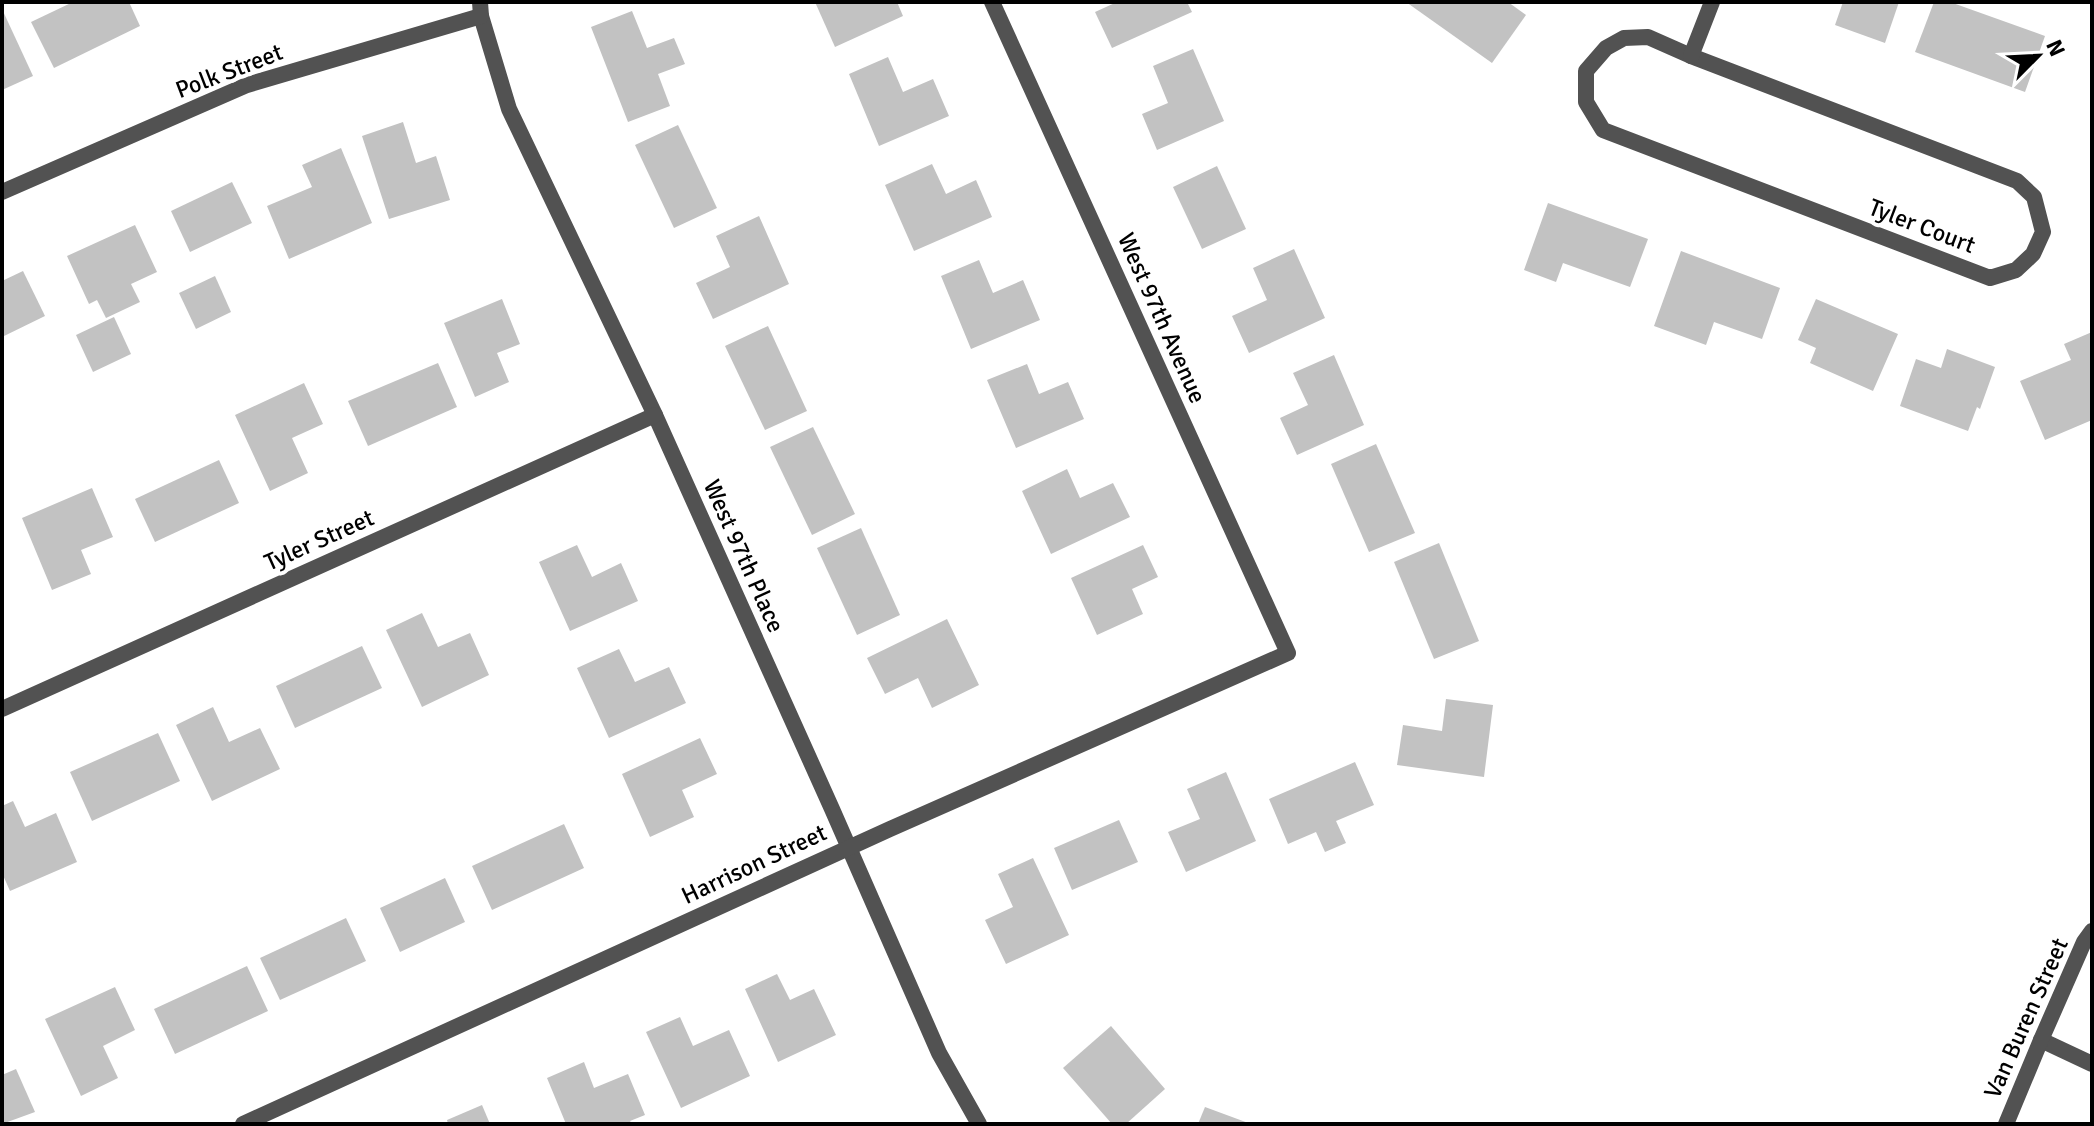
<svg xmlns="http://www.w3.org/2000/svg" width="2094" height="1126" font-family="Signika,sans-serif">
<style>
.building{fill:#c2c2c2}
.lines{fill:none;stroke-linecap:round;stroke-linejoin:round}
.minor{stroke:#525252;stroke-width:16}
.labels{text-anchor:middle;stroke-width:8;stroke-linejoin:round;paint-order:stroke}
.street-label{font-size:24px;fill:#000;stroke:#fff}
</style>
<rect width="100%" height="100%" fill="#fff"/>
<g class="building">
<path d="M73,2H129L140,26L54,68L31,22Z"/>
<path d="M815,2H897L903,16L835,47Z"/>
<path d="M1117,2H1187L1192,12L1112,48L1095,12Z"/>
<path d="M1406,2H1508L1526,15L1492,63Z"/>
<path d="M1843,2H1899L1885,43L1835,25Z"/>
<path d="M1934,2H1950L2045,36L2025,92L1915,52Z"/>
<path d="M2,9L33,76L2,90Z"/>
<path d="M632,11L647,48L674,38L685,64L658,74L670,106L628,122L591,27Z"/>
<path d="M1193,49L1224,121L1157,150L1142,114L1168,103L1153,66Z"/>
<path d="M888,57L903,92L933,79L949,116L879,146L849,74Z"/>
<path d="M403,122L416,163L436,156L450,200L389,219L362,136Z"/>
<path d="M678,125L717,208L674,228L635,145Z"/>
<path d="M341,148L372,223L289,259L267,206L312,187L302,165Z"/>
<path d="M932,164L946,194L976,180L992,217L914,251L885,185Z"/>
<path d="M1217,166L1246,229L1202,249L1173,187Z"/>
<path d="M232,182L252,223L190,252L171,211Z"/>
<path d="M1548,203L1648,239L1630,287L1563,263L1556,282L1524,270Z"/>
<path d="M759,216L789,284L713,319L696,283L730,267L716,236Z"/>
<path d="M135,225L157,272L131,284L140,302L106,318L97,300L89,304L67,256Z"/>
<path d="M1294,249L1325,318L1249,353L1232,316L1267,300L1253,268Z"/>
<path d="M1681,251L1780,288L1762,339L1714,322L1706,345L1654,326Z"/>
<path d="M979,260L993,293L1023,280L1040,320L971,349L941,276Z"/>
<path d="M23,271L45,316L2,337V281Z"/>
<path d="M215,276L231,312L196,329L179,293Z"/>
<path d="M502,299L520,344L497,353L509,382L475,397L444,323Z"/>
<path d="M1816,299L1898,334L1873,391L1810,363L1816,348L1798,340Z"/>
<path d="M114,317L131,354L93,372L76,335Z"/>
<path d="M768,326L807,411L765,430L725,346Z"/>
<path d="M2092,332V420L2045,440L2020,381L2071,360L2064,344Z"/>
<path d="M1947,349L1995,367L1980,409L1977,407L1968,431L1900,406L1916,359L1941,368Z"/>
<path d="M1334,355L1364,425L1297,455L1280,418L1308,405L1293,373Z"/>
<path d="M438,363L457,407L368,446L348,401Z"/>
<path d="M1027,364L1039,394L1068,382L1084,419L1016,448L987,380Z"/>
<path d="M304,383L323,424L292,438L308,473L270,491L235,415Z"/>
<path d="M813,427L855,514L812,535L770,447Z"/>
<path d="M1376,444L1415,533L1369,552L1331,464Z"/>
<path d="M219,460L239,503L155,542L135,499Z"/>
<path d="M1067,469L1080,498L1113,483L1130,517L1051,554L1022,491Z"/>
<path d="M92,488L113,537L81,550L91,574L52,590L22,518Z"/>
<path d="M861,528L900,615L857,635L817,548Z"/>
<path d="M1439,543L1479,641L1434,659L1394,562Z"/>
<path d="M577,545L592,577L621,563L638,601L570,631L539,562Z"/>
<path d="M1143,545L1158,577L1132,589L1143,614L1097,635L1071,578Z"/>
<path d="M422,613L438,647L470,633L489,675L422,707L386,630Z"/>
<path d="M947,619L979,685L932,708L918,678L885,694L867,658Z"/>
<path d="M362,646L382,688L295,728L276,686Z"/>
<path d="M619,649L635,682L669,667L686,703L609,738L577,668Z"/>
<path d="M1446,699L1493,705L1484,777L1397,765L1403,725L1442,731Z"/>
<path d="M213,707L229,742L260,728L280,769L212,801L176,725Z"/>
<path d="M158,733L180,781L92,821L70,772Z"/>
<path d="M700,738L717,774L682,790L694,817L650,837L622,774Z"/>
<path d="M1355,762L1374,805L1336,821L1346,843L1325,852L1316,832L1288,844L1269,799Z"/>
<path d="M1226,772L1256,841L1186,872L1168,832L1200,819L1187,789Z"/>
<path d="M13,801L25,827L56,813L77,862L10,891L2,873V806Z"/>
<path d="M1119,820L1138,862L1072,890L1054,848Z"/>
<path d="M564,824L584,868L492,910L472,866Z"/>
<path d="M1033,858L1069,935L1006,964L985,920L1013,907L998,874Z"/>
<path d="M445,878L465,922L400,952L380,908Z"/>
<path d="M346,918L366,961L280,1000L260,958Z"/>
<path d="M247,966L268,1011L175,1054L154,1009Z"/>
<path d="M777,974L790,1000L814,989L836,1035L778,1062L745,989Z"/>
<path d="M115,987L135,1030L103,1046L118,1078L81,1096L45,1019Z"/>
<path d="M680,1017L693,1046L729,1030L750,1076L681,1108L646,1032Z"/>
<path d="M1111,1026L1165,1089L1126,1124H1112L1063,1068Z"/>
<path d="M584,1062L594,1088L628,1074L645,1115L630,1121L632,1124H566L547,1078Z"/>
<path d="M16,1069L35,1112L2,1124V1075Z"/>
<path d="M482,1105L490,1124H448L447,1120Z"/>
<path d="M1205,1107L1251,1124H1198Z"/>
</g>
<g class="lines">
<g class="minor">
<path d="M480,2L481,16L509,109L655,415L832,809L939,1053L979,1124"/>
<path d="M1648,37L1691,56L2017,181L2034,197L2043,232L2033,254L2016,270L1990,278L1603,130L1586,102V71L1606,48L1624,38Z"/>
<path d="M1691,56L1712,2"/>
<path d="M2,192L247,85L481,16"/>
<path d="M2,709L655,415"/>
<path d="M2041,1040L2092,1064"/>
<path d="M243,1124L890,829L1288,653L992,2"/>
<path d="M2006,1124L2041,1040L2084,942L2092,931"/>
</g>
</g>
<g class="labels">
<g class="street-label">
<text transform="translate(229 71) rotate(-21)" y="8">Polk Street</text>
<text transform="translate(1922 226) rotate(21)" y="8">Tyler Court</text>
<text transform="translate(1162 318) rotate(66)" y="8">West 97th Avenue</text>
<text transform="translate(319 540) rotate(-24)" y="8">Tyler Street</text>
<text transform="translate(744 556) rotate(66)" y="8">West 97th Place</text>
<text transform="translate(754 864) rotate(-25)" y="8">Harrison Street</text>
<text transform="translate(2026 1018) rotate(-66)" y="8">Van Buren Street</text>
</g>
</g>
<rect width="2094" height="1126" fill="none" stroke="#000000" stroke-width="8"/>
<g transform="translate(2038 56) rotate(66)" stroke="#ffffff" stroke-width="6" paint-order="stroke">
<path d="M0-6L14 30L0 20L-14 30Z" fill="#000000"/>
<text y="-12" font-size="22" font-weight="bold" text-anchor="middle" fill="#000000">N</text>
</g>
</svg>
